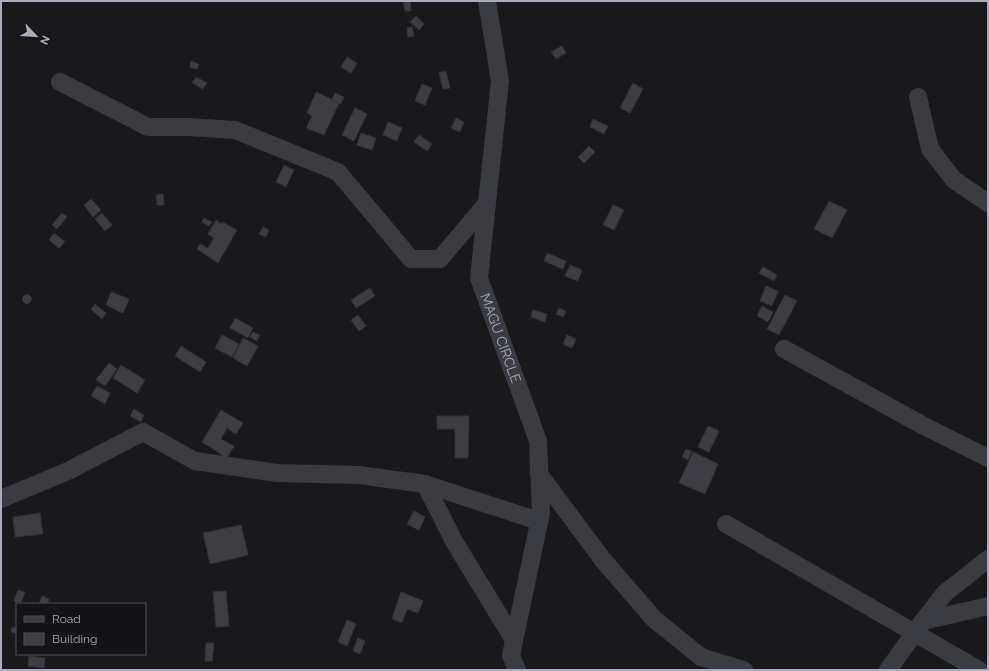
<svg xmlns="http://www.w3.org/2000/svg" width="989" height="671" font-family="Raleway,sans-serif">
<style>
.building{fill:#3e3d43;stroke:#333237}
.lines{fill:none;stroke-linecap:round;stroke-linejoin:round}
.street{stroke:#3b3b42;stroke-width:18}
.labels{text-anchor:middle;stroke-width:3.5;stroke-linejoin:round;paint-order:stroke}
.street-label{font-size:14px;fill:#a9acbc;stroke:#141316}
</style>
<rect width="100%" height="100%" fill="#19181b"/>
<g class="building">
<path d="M403,1H410L411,11H405Z"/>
<path d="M416,16L424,24L419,30L410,22Z"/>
<path d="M412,27L414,36L408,37L407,28Z"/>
<path d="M562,46L566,53L556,59L551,52Z"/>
<path d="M347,57L357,63L351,73L341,67Z"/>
<path d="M191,61L199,64L197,69L190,67Z"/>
<path d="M446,71L450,88L443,89L439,73Z"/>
<path d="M196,77L207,83L203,89L192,83Z"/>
<path d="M633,83L643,89L630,113L620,108Z"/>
<path d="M422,84L432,88L425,105L415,101Z"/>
<path d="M316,92L339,103L324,135L306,128L312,116L307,113Z"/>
<path d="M335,93L344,97L341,104L332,100Z"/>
<path d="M355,108L367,114L354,141L342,135Z"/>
<path d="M456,118L464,122L460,132L451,128Z"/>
<path d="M593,119L608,126L604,134L590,127Z"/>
<path d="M388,122L402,128L397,141L383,135Z"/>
<path d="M361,133L376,138L372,150L357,145Z"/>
<path d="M419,135L432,144L427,151L414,142Z"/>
<path d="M589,146L595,152L584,163L578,157Z"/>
<path d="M284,165L294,170L286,187L276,182Z"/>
<path d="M163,194L164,205H157L156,195Z"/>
<path d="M91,199L101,210L93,217L84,205Z"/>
<path d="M829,201L847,210L832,238L814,229Z"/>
<path d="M613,205L624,210L614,230L603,225Z"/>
<path d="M62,213L67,217L57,229L52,225Z"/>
<path d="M102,213L112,225L105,231L95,219Z"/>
<path d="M204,218L212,222L209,226L202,222Z"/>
<path d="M216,220L221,224L222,222L237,230L218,263L197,249L200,244L208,248L214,238L208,234Z"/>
<path d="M263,227L269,230L266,237L259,234Z"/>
<path d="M54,233L65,242L59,248L49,240Z"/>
<path d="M547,253L566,261L563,269L544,261Z"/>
<path d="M570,265L582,270L578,281L565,276Z"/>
<path d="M763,267L777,275L774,281L759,273Z"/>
<path d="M766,286L778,291L772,306L760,301Z"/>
<path d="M370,288L375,296L356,308L351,300Z"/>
<path d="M111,292L129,299L123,313L106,305Z"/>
<circle cx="27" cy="299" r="4.5"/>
<path d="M785,295L797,301L779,335L767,329Z"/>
<path d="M95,304L106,313L102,319L91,309Z"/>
<path d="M762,306L773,312L768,322L757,316Z"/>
<path d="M559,308L566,311L563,317L556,314Z"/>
<path d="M533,310L547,314L545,322L531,317Z"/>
<path d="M358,315L366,326L359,331L351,320Z"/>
<path d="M235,318L253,328L248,338L230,328Z"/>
<path d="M253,332L260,335L257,341L250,337Z"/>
<path d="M222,335L239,344L232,357L215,348Z"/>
<path d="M567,335L576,339L572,348L563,344Z"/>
<path d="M243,338L258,346L247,366L233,358Z"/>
<path d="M181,346L206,362L200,372L175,356Z"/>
<path d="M109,363L117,369L105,386L96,380Z"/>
<path d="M121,365L145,380L137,393L113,378Z"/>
<path d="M97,386L110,393L105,404L91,396Z"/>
<path d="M134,409L144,415L141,422L130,416Z"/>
<path d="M221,410L243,423L236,434L227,428L221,439L234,446L227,458L202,442Z"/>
<path d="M437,416H469L468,458H455V429H437Z"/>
<path d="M708,426L719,431L709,452L698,447Z"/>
<path d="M686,449L692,451L688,460L682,457Z"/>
<path d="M693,452L718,464L705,494L679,483Z"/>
<path d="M414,511L425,517L419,530L407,524Z"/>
<path d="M40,513L43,534L15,537L13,517Z"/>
<path d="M241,525L248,555L210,564L203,533Z"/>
<path d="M18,590L25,592L21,603L14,601Z"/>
<path d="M226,591L229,626L216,627L213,592Z"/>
<path d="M401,592L423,601L418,613L407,609L402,623L392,619Z"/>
<path d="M42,596L49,599L47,604H39Z"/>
<path d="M347,620L356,624L347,646L338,642Z"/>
<circle cx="14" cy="630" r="3"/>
<path d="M358,638L365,641L360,654L353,651Z"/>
<path d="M206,643H214L212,661H205Z"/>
<path d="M29,656L45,658L44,668L28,666Z"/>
</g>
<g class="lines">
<g class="street">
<path id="s1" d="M487,1L500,81L479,278L538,441L541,513L511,655L517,670"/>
<path d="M60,82L148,127H188L235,130L338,172L411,259H440L487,203"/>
<path d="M918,97L930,149L954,180L988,203"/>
<path d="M784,349L924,426L988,458"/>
<path d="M539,474L603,560L654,619L701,657L744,670"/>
<path d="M425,484L539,521"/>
<path d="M1,499L68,471L143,432L195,461L277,473L359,475L425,484L455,543L514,640"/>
<path d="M726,524L979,670"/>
<path d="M923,621L988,606"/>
<path d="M888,670L923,621L945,593L988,559"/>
</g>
</g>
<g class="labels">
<g class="street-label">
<text dy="5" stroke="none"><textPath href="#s1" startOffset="343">MAGU CIRCLE</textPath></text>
</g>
</g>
<rect width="989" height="671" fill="none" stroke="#a9acbc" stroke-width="4"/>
<rect x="16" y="603" width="130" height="52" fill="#141316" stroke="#505058"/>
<rect x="24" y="616" width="20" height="6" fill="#3b3b42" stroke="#505058"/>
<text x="52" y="623" font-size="12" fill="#a9acbc">Road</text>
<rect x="24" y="633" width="20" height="12" fill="#3e3d43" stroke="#505058"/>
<text x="52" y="643" font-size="12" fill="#a9acbc">Building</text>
<g transform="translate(36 36) rotate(115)" stroke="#141316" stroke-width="3" paint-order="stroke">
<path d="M0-3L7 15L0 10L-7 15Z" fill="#a9acbc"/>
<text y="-6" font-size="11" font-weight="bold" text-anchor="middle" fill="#a9acbc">N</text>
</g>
</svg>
